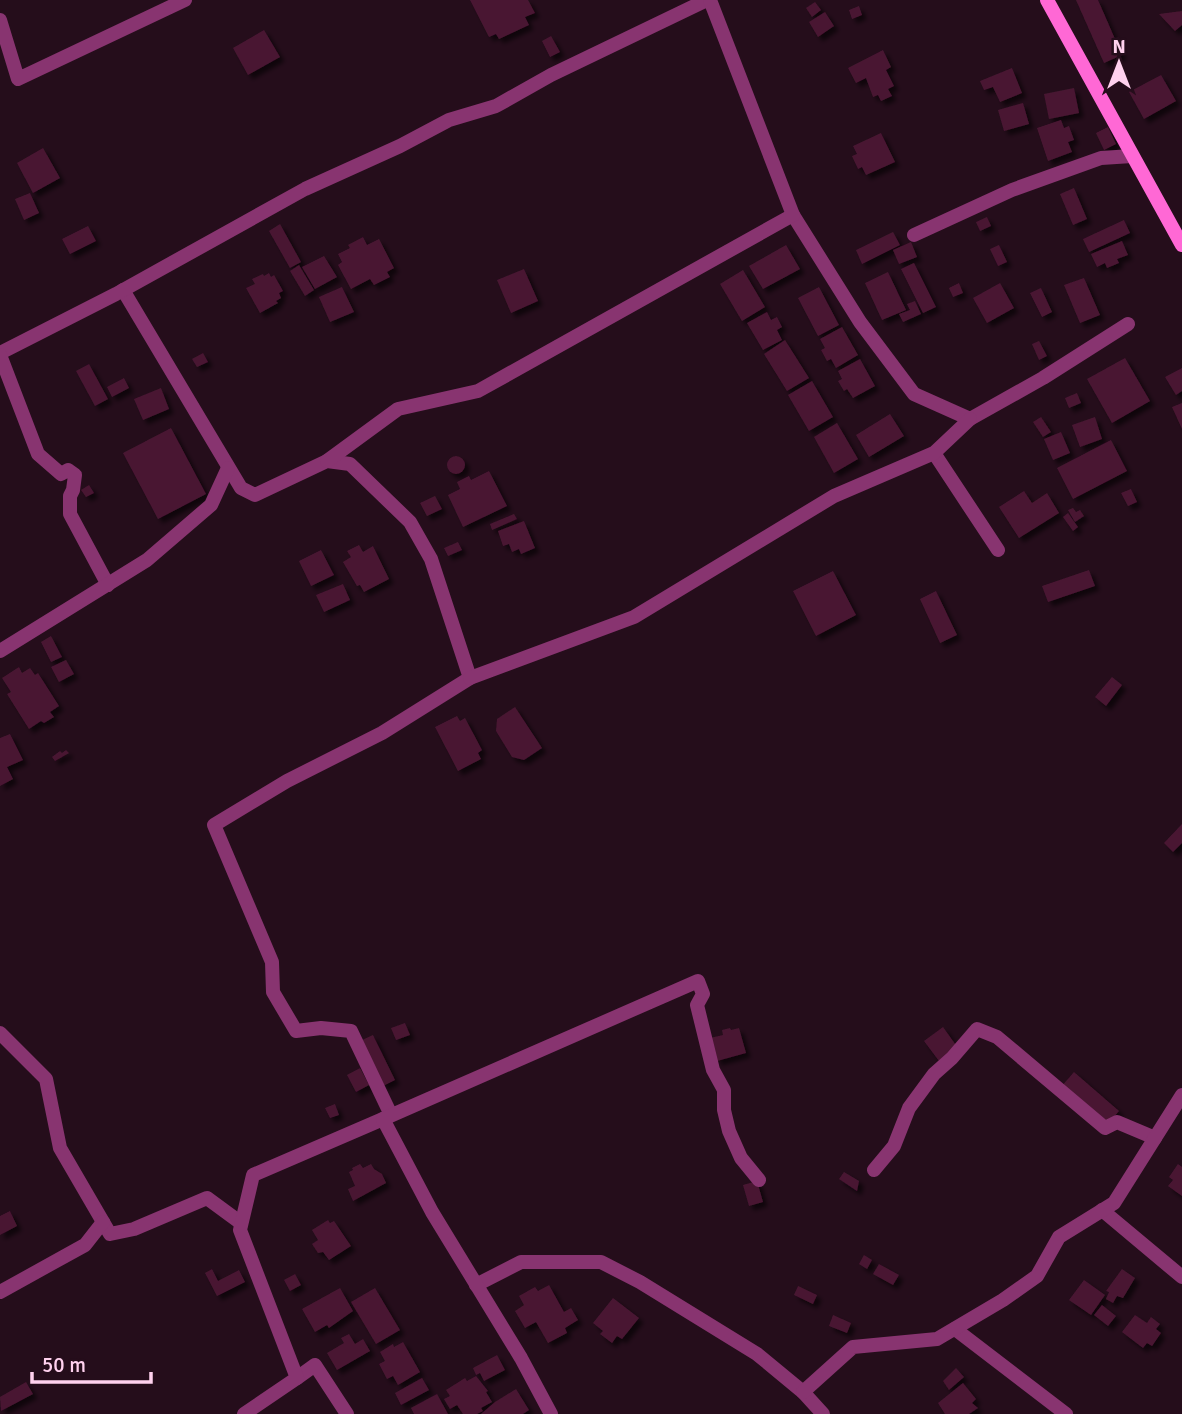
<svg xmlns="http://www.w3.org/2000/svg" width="1182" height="1414" font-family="Signika,sans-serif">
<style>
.building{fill:#481732;filter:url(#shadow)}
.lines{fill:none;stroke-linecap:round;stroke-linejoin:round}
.street{stroke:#883470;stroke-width:14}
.secondary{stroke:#ff68d5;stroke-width:14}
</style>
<defs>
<filter id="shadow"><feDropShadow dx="4.5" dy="4.5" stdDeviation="2" flood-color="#0009"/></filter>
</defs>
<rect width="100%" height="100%" fill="#250d1b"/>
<g class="building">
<path d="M470,0H528L535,13L525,17L529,25L499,39L496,34L489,37Z"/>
<path d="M1076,0H1098L1122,55L1104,63Z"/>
<path d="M815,2L821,10L812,17L806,8Z"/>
<path d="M859,6L862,15L852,19L849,10Z"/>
<path d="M1182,11V25L1175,31L1159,14Z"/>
<path d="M825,12L834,26L818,37L809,22Z"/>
<path d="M264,30L280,57L248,75L233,48Z"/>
<path d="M551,36L560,52L550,57L542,41Z"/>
<path d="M883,50L891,67L886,70L894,86L888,89L892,96L881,101L878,95L873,97L866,78L856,83L848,68Z"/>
<path d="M1012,68L1022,93L1000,102L993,87L984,90L980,81Z"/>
<path d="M1161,75L1176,101L1144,119L1129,92Z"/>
<path d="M1074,88L1079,113L1049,119L1044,94Z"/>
<path d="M1023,103L1029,124L1004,131L998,110Z"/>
<path d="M1061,120L1064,128L1069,126L1074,140L1068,142L1072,152L1048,161L1037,128Z"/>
<path d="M1108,127L1116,144L1104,150L1096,133Z"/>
<path d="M881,133L895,162L866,175L862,167L858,169L852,156L857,154L853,146Z"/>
<path d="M43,148L60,178L33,193L17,163Z"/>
<path d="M1074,188L1087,219L1073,225L1060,194Z"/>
<path d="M30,193L39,213L24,220L15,199Z"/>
<path d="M987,217L991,226L980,231L976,222Z"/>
<path d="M1124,220L1130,233L1089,252L1083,239Z"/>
<path d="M280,224L301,262L290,268L269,231Z"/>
<path d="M88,226L96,241L70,254L62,239Z"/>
<path d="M893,232L900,245L862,264L856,250Z"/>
<path d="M363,237L367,245L379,239L394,268L387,272L390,277L374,285L370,279L351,289L338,265L342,262L338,254L350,248L348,245Z"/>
<path d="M1122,241L1128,255L1117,259L1119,263L1107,268L1105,263L1097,267L1091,254Z"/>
<path d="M911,242L917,257L899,264L893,250Z"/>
<path d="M786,245L800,269L763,289L749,266Z"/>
<path d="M999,245L1007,262L998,266L990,249Z"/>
<path d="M324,256L337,277L315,289L302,267Z"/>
<path d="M914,263L936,307L923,313L901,269Z"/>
<path d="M299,265L314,290L305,296L290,271Z"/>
<path d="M524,269L538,301L511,313L497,280Z"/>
<path d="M743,270L765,307L742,321L720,284Z"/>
<path d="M888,272L906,310L882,320L865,283Z"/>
<path d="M269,273L271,277L274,275L283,291L279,293L281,298L276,301L278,303L260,313L246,288L255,284L252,279L263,274L264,276Z"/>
<path d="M1084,278L1100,315L1080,323L1064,285Z"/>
<path d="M959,283L963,293L953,297L949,288Z"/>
<path d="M1000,283L1014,308L987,323L973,298Z"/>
<path d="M342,287L354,312L330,322L319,297Z"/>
<path d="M819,287L839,325L818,336L798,298Z"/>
<path d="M1041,288L1052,312L1042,317L1030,293Z"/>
<path d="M915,301L921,314L903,322L899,314L910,310L907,304Z"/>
<path d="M767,312L771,320L777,317L782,327L777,330L782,340L763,350L747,323Z"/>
<path d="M842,327L858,355L836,368L831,359L827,361L821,350L825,348L820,339Z"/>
<path d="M785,340L809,378L787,391L764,354Z"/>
<path d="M1039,341L1047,356L1039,360L1032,344Z"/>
<path d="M203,353L208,362L197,367L192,359Z"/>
<path d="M1125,358L1150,401L1112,423L1087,379Z"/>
<path d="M860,359L875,386L853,398L847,389L844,391L838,381L842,379L838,371Z"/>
<path d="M89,364L108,399L95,406L76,371Z"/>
<path d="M1182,368V391L1176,395L1165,377Z"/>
<path d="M124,378L129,388L112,397L107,387Z"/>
<path d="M812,381L833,417L809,431L788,395Z"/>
<path d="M161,388L169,409L143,420L134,399Z"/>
<path d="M1077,393L1081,403L1069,408L1065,398Z"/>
<path d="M1182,403V429L1172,407Z"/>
<path d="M890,414L904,436L869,457L856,435Z"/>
<path d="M1041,417L1051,432L1043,437L1033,422Z"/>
<path d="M1095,417L1102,439L1080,447L1072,425Z"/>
<path d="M837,423L858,459L834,473L814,437Z"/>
<path d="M171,428L206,494L158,519L123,453Z"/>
<path d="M1061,432L1070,453L1053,460L1044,439Z"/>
<path d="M1111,440L1127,471L1073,499L1057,468Z"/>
<circle cx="456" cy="465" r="9"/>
<path d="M489,471L507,506L463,527L448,495L460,489L457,482L469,476L471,480Z"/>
<path d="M89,485L94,493L86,497L81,490Z"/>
<path d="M1131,489L1137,502L1128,506L1121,493Z"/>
<path d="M1024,491L1032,503L1047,493L1059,513L1019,538L999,507Z"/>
<path d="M435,496L442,509L427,516L420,503Z"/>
<path d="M1073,508L1076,512L1080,510L1084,516L1075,522L1068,510Z"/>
<path d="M1068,513L1078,527L1073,531L1063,517Z"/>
<path d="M514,514L517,519L492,530L490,524Z"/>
<path d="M524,521L535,548L521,554L519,549L512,552L509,544L503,546L498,531Z"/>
<path d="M458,542L462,550L448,556L444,548Z"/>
<path d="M359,545L363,552L373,546L389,579L364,592L360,585L357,586L343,562L351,557L347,551Z"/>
<path d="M321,550L334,575L311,586L299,561Z"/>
<path d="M1089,570L1095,586L1048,602L1042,586Z"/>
<path d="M833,571L856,615L816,636L793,591Z"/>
<path d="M343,584L350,600L324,612L316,595Z"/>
<path d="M936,591L957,635L940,643L920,599Z"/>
<path d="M51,636L62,657L51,662L41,642Z"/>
<path d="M66,660L74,674L59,682L51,667Z"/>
<path d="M19,667L22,673L30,668L35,675L38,673L59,706L50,712L54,717L44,723L41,721L29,729L7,694L11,692L2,678Z"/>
<path d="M1112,677L1122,685L1106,706L1095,697Z"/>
<path d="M515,707L542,748L524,760L512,757L496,731L497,719Z"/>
<path d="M457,716L460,721L465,718L482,750L478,753L481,759L458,771L435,727Z"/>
<path d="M10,734L23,760L7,767L13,779L0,786V738Z"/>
<path d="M66,750L69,753L55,761L52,757L60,751L62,753Z"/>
<path d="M1182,824V843L1173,852L1164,843Z"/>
<path d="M405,1023L410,1035L396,1040L391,1028Z"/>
<path d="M943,1027L958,1048L939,1061L924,1041Z"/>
<path d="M730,1028L731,1030L739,1028L746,1053L717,1061L710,1038L723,1035L722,1030Z"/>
<path d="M373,1035L395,1080L383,1086L360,1041Z"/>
<path d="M360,1068L369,1085L356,1092L347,1075Z"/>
<path d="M1074,1072L1119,1111L1107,1125L1061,1087Z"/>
<path d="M335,1104L339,1115L330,1118L325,1108Z"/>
<path d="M360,1164L363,1168L371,1164L374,1169L382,1174L386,1183L353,1201L348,1189L355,1186L349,1172L353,1170L352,1168Z"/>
<path d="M1178,1164L1182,1167V1196L1168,1186L1173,1180L1169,1177Z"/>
<path d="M844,1172L859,1181L857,1191L839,1179Z"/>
<path d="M757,1181L763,1202L749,1206L743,1185Z"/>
<path d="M10,1211L17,1226L0,1235V1216Z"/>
<path d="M328,1220L330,1223L334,1221L351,1246L329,1260L323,1252L318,1253L312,1244L318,1240L312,1230Z"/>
<path d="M864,1255L872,1260L867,1269L859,1264Z"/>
<path d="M879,1264L899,1275L893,1285L873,1274Z"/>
<path d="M212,1269L218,1281L239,1270L245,1282L217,1296L205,1273Z"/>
<path d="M1122,1269L1135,1278L1123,1298L1117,1296L1113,1303L1106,1299L1109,1292L1106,1291Z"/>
<path d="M295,1274L301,1285L290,1291L284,1280Z"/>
<path d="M1084,1280L1105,1295L1091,1315L1069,1300Z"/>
<path d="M549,1285L564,1312L571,1308L578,1320L565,1328L567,1333L548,1343L536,1322L525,1328L515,1311L524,1305L519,1296L535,1287L538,1291Z"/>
<path d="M798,1286L817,1295L813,1304L794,1295Z"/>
<path d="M340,1288L353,1311L329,1328L327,1325L315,1332L302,1309Z"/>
<path d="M375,1288L400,1330L376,1344L351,1302Z"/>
<path d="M613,1298L639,1318L622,1339L617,1336L612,1343L600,1334L603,1331L593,1323Z"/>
<path d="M1102,1305L1116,1316L1108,1326L1094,1315Z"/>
<path d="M833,1315L851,1323L847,1333L829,1326Z"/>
<path d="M1135,1315L1147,1323L1151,1317L1160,1324L1156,1329L1161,1333L1152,1346L1147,1343L1143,1348L1122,1332Z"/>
<path d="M349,1334L355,1344L363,1339L370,1351L337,1370L327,1353L344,1343L341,1338Z"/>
<path d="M403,1342L420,1372L398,1385L393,1376L387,1379L379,1364L385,1361L380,1352L393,1344L394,1347Z"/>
<path d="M497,1355L505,1370L484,1381L480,1373L476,1375L473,1368Z"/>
<path d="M956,1368L964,1377L949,1390L943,1381Z"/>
<path d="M476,1376L488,1391L486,1392L492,1402L481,1408L483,1411L477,1414H463L457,1405L450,1409L444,1399L450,1396L446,1390L465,1378L467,1381Z"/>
<path d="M422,1378L429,1390L401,1405L395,1393Z"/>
<path d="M26,1382L33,1394L1,1411L0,1397Z"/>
<path d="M963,1383L976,1399L972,1403L978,1408L969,1414H945L938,1403Z"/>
<path d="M516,1389L529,1410L523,1414H481L495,1402Z"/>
<path d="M437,1394L448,1414H414L411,1408Z"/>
</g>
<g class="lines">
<g class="street">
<path d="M0,20L18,79L185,0"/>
<path d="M793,215L860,322L914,394L970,419L1043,378L1128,324"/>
<path d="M914,235L1012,190L1101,158L1132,156"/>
<path d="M123,290L241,488L255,495L327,461L350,464L410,522L431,559L470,678L382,733L287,781L214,825L272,962L273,992L296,1031L321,1028L351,1031L391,1115"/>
<path d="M0,353L116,294L305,189L400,146L449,120L496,106L551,75L707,0"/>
<path d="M0,355L38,454L61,474L68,470L75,475L73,490L70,496V514L108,585"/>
<path d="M934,453L998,550"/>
<path d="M327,461L398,409L478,391L793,215L710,0"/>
<path d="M0,651L147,560L211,505L228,468"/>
<path d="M470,678L634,617L834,496L934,453L970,419"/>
<path d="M0,1033L46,1079L60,1148L110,1234L134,1229L207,1198L241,1223"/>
<path d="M874,1170L894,1146L909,1108L934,1074L952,1058L977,1029L997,1037L1105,1128L1117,1122L1155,1138"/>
<path d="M1102,1210L1182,1277"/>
<path d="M476,1285L521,1262H601L640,1282L757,1354L803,1392L823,1414"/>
<path d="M0,1292L85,1245L103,1222"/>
<path d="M955,1329L1066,1414"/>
<path d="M297,1378L315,1365L347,1414"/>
<path d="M803,1392L853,1347L937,1339L1003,1300L1037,1276L1059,1237L1114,1203L1182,1095"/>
<path d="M244,1414L297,1378L240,1230L253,1175L383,1119"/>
<path d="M551,1414L521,1358L432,1212L383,1119L698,981L703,994L697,1005L713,1070L724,1090V1110L729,1131L741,1158L759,1180"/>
</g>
<path class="secondary" d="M1047,0L1182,245"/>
</g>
<g transform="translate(1119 63)" stroke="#250d1b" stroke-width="5" paint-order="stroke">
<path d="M0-5L12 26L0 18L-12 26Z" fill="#ffd1ee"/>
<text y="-10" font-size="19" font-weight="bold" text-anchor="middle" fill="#ffd1ee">N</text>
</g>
<path d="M32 1372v10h119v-10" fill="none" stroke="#ffd1ee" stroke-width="3.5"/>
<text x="42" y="1372" font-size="21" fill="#ffd1ee" stroke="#250d1b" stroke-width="5" paint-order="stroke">50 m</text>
</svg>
